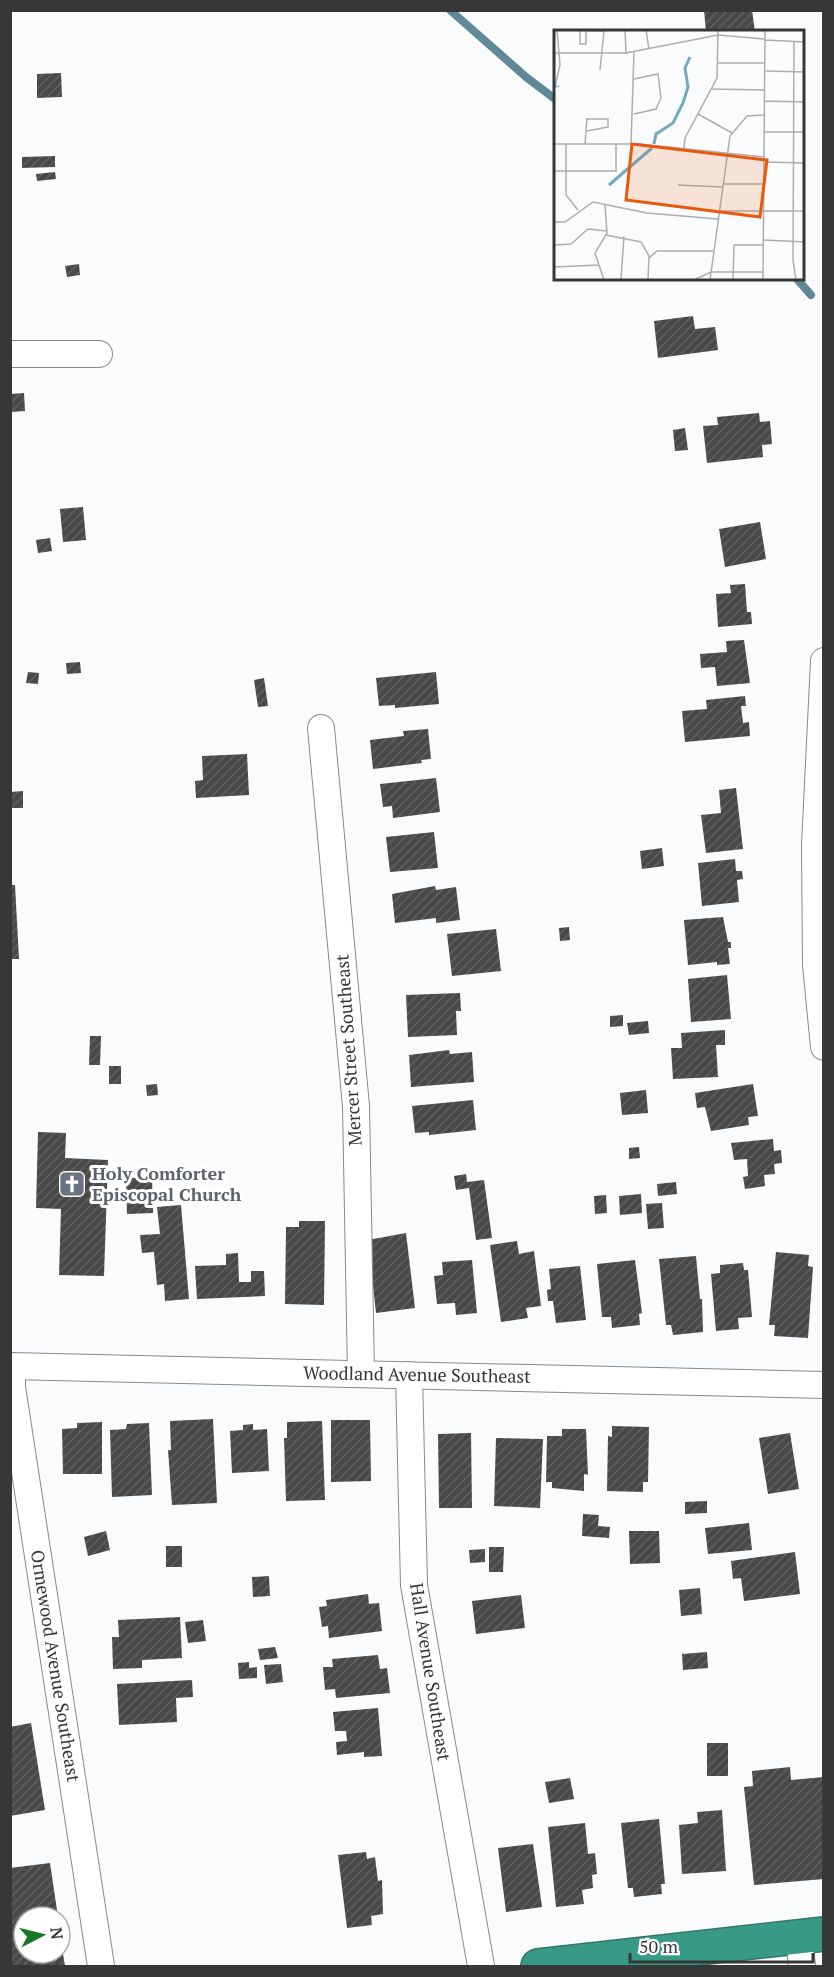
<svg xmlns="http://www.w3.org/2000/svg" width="834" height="1977" font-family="'PT Serif',serif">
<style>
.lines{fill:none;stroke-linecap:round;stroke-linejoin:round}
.stream{stroke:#608896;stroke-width:8}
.building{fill:url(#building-hatch)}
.street-casing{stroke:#88898a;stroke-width:28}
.highway-casing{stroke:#367769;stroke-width:36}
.street{stroke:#fff;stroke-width:26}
.highway{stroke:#369a84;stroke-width:33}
.labels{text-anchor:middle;stroke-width:6;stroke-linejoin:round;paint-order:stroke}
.street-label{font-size:18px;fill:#373738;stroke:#fff}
.worship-label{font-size:18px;font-weight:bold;fill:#5b616d;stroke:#fff;text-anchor:start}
.inset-river{fill:none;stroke:#72abbe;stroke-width:3}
.inset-road{fill:none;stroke:#acadae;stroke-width:1.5}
.view{fill:#e8590c;fill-opacity:0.15;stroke:#e8590c;stroke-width:3}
.inset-edge{fill:none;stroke:#373738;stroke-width:3}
</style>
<defs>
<pattern id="building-hatch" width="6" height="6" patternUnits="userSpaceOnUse" patternTransform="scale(1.5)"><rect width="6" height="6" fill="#49494a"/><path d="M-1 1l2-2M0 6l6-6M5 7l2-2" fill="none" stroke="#616162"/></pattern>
</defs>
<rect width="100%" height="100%" fill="#fafbfc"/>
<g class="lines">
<g class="stream">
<path d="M450,10L526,77L555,99"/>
<path d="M797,279L811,295"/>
</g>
</g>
<g class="building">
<path d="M704,10H752L755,32H706Z"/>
<path d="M61,73L62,97L37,98V74Z"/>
<path d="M55,156V167L22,168V157Z"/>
<path d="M55,172L56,179L37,181L36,174Z"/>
<path d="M79,264L80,275L67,277L65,266Z"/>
<path d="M693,316L695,329L715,327L718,350L658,358L654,321Z"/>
<path d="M24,393L25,411L10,412V394Z"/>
<path d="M759,413L760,422L770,421L772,444L762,445L763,457L707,463L703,426L718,425L717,417Z"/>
<path d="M685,428L688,450L675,451L673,430Z"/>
<path d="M83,507L86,540L63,542L60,509Z"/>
<path d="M760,522L766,559L725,567L719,529Z"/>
<path d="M50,538L52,551L38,553L36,540Z"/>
<path d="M745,584L747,612H751L752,624L718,627L716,594L731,593L730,585Z"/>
<path d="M744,640L750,683L717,686L715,667L701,668L700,654L727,652L726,641Z"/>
<path d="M80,662L81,673L67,674L66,663Z"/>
<path d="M28,672L39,673L38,684L26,683Z"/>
<path d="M436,672L439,704L395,708V705L379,706L376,678Z"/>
<path d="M264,678L268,706L258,707L254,680Z"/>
<path d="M745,696L746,706H741L743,723L749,722L750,736L685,742L682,711L707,709L706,700Z"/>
<path d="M428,729L431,759L421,760L422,763L373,769L370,740L404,736L403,731Z"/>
<path d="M247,754L249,795L196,798L195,781L203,780L202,756Z"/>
<path d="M436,778L440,812L393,818L392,806L383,807L380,784Z"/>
<path d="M736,788L743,849L706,853L701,815L721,813L719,790Z"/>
<path d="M23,791V808H10V792Z"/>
<path d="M434,832L438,868L390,872L386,837Z"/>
<path d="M662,848L664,866L642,869L640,851Z"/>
<path d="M735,859L736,871H742L743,879L737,880L739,902L702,906L698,863Z"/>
<path d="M10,885H15L19,959H10Z"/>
<path d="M435,886L436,890L456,887L460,920L436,923V918L395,923L392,894Z"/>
<path d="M723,917L728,942H731V948H728L730,964L717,965V962L688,965L684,920Z"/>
<path d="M569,927L570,940L560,941L559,928Z"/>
<path d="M496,929L501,971L452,976L447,934Z"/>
<path d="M727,975L731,1019L691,1022L688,979Z"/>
<path d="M460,993L461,1011H456L457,1035L408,1037L406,995Z"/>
<path d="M623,1015V1026L610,1027V1016Z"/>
<path d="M648,1021L649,1033L629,1035L627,1023Z"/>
<path d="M725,1030V1045H716L718,1077L673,1079L671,1048H682L681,1033Z"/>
<path d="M90,1036H101L100,1065H89Z"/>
<path d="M449,1050L450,1054L472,1052L474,1082L411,1087L409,1055Z"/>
<rect x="109" y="1066" width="12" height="18"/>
<path d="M157,1084L158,1095L147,1096L146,1085Z"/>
<path d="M753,1084L758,1116L748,1117L749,1125L711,1131L705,1107L697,1108L695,1093Z"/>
<path d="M646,1090L648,1113L622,1115L620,1093Z"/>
<path d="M473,1100L476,1130L429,1135V1132L415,1133L412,1106Z"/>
<path d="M38,1132L66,1133L65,1158L108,1160L104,1276L59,1275L61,1209L36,1208Z"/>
<path d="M773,1139L774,1151L781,1150L782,1163L774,1164L775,1174L764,1175L765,1186L745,1189L743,1177L748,1176L747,1159L734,1160L731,1143Z"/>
<path d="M639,1147L640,1158L629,1159V1148Z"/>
<path d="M466,1174L467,1182L484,1180L492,1238L476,1240L469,1188L456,1190L454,1176Z"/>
<path d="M126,1178H152L153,1213L127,1214Z"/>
<path d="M676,1182L677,1194L658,1196L657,1184Z"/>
<path d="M641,1194L642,1213L620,1215L619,1196Z"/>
<path d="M606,1195L607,1213L595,1214L594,1196Z"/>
<path d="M662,1203L664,1228L648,1229L646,1204Z"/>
<path d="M181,1205L189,1299L165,1301L164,1284L157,1285L154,1252L142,1253L140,1235L160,1234L157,1207Z"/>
<path d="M299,1221H325L324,1305L285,1304L286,1227H299Z"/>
<path d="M406,1233L415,1308L376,1313L368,1240Z"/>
<path d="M517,1241L519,1254L534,1251L541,1306L526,1308L528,1318L501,1322L490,1245Z"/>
<path d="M776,1252L809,1255L808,1266L813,1267L808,1338L774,1336L775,1325H769Z"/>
<path d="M238,1253L239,1282H251V1271H264L265,1296L197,1299L195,1266L226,1265V1254Z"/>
<path d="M696,1256L700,1299H702L703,1332L673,1335L671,1325H666L659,1259Z"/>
<path d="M472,1260L477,1313L456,1315L455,1303L437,1304L434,1276L443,1275L442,1262Z"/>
<path d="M635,1260L642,1313L639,1314L640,1325L612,1328L611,1317H602L597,1264Z"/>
<path d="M743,1263L744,1270H748L752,1317L738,1318L739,1329L716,1331L711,1274L720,1273V1265Z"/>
<path d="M580,1266L586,1320L556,1323L553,1301H548L547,1290L551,1289L549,1269Z"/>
<path d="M213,1419L217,1503L172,1505L168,1450H171L170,1421Z"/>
<path d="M331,1420H370L371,1481L331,1482Z"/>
<path d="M322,1421L325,1500L286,1501L284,1438H287V1422Z"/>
<path d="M102,1422V1474H63L62,1429L77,1428V1423Z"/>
<path d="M149,1423L152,1495L112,1497L110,1430L126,1429L127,1424Z"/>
<path d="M253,1424V1430L267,1429L269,1471L232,1473L230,1431L243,1430V1425Z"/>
<path d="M612,1426L649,1427L648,1482H643V1492L607,1491L608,1436L612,1437Z"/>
<path d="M562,1429H586L588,1475L584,1474V1491L552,1488V1482H546L547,1436H562Z"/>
<path d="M471,1433L472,1508H439L438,1434Z"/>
<path d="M790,1433L799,1489L768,1494L759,1438Z"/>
<path d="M496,1438L543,1439L540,1508L494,1506Z"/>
<path d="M707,1501V1513L685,1514V1502Z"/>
<path d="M583,1514L599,1515L598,1526L610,1527L609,1538L582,1536Z"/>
<path d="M749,1523L752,1550L708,1554L705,1528Z"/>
<path d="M106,1531L110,1550L88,1556L84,1537Z"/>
<path d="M629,1531H659L660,1563L630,1564Z"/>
<rect x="166" y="1546" width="16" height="21"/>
<path d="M489,1547H504L503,1572H489Z"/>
<path d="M485,1549V1562L470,1563L469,1550Z"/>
<path d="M795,1552L800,1594L744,1601L741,1578L733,1579L731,1561Z"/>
<path d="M269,1576L270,1596L253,1597L252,1577Z"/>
<path d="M700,1588L702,1614L681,1616L679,1590Z"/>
<path d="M368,1594L369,1604L379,1603L382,1631L329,1638L328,1626L322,1627L319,1607L327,1606L326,1600Z"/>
<path d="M521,1595L525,1628L476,1634L472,1601Z"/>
<path d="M180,1617L182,1658L142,1660V1668L113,1669L112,1637H119L118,1620Z"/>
<path d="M203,1620L206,1641L188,1643L185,1622Z"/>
<path d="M275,1647L278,1658L260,1660L258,1649Z"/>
<path d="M707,1652L708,1668L683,1670L682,1654Z"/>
<path d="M378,1655L380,1669L387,1668L390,1693L336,1698L335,1689L325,1690L323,1667H333L332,1659Z"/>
<path d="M249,1662V1668L257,1667V1678L239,1679L238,1663Z"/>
<path d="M281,1664L283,1682L266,1684L264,1665Z"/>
<path d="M192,1680L193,1697L176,1698L177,1722L119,1725L117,1684Z"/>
<path d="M378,1708L382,1756L364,1757V1752L337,1755L336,1742L347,1741L346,1731H335L333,1712Z"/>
<path d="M31,1723L45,1810L10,1816V1727Z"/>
<rect x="707" y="1743" width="21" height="33"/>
<path d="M790,1767L791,1780L824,1777V1879L754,1885L744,1787L753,1786L752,1771Z"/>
<path d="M570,1778L574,1799L549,1803L545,1782Z"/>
<path d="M722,1810L726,1871L682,1874L679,1825L698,1823L697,1812Z"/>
<path d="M659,1819L665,1884H661L662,1894L634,1897L633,1888H628L621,1823Z"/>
<path d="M585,1823L588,1854L595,1853L597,1874L592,1875L593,1888L582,1890L584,1904L556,1907L548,1827Z"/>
<path d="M533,1844L542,1907L506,1912L498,1848Z"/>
<path d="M366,1852L367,1859L375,1857L378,1881L382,1880L383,1914L371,1916L372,1925L347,1928L338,1855Z"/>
<path d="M50,1863L58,1917H24V1953H60L61,1942L65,1966H10V1868Z"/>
</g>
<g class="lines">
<defs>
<g id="street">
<path d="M10,354H99"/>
<path d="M824,661L815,845L816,965L824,1047"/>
<path d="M321,728L356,1106L361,1374"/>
<path d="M10,1366L824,1385"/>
<path d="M12,1366V1387L101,1966"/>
<path d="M409,1375L414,1585L481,1966"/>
<path d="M799,1937L802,1966"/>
</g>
<path id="highway" d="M538,1966L824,1934"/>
</defs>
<use href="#street" class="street-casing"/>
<use href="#highway" class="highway-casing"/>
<use href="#street" class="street"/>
<use href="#highway" class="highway"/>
</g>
<defs>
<symbol id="church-square" viewBox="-11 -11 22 22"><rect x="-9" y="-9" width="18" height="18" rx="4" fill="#6b7280" stroke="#fff"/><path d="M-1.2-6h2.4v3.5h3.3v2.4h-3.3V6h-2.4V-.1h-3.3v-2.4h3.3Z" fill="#fff"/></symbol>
</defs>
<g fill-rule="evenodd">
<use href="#church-square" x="57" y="1169" width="30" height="30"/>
</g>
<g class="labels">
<g class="street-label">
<text transform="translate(349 1050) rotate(-94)" y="6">Mercer Street Southeast</text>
<text transform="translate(417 1375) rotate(1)" y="6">Woodland Avenue Southeast</text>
<text transform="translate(55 1666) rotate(81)" y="6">Ormewood Avenue Southeast</text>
<text transform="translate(430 1672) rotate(81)" y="6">Hall Avenue Southeast</text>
</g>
<g class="worship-label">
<text x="92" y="1180">Holy Comforter<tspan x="92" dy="21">Episcopal Church</tspan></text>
</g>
</g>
<g transform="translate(554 30)">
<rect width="250" height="250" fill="#fafbfc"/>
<path class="inset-river" d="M100,114L102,104L119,93L129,73L134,57L131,38L136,27M55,155L98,118"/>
<path class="inset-road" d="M3,0L6,35L1,57L5,56M8,0L50,1M71,0L72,23M92,0L95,19M26,1V14H32V1M211,10L251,12M240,12L239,230L242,250M0,23H72L164,5L210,9M164,33H211M46,40L50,1M212,41L251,42M80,49L104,44L107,68L102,79L80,84M158,59L211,60M211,71L251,72M144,84L178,103M33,101L54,97V89H33M211,102H251M0,114H86L210,127M12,114V165L24,180M31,114L33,88M77,114L80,22M130,118L131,108L163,48L164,0M211,132L251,133M0,141H62V114M169,154H210M124,155L168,157M165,181H251M0,192H11L39,172L93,183L164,189M52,205L87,212L95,226L94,250M210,210L251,212M0,215L17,214L34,199L53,201M95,228L103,221H159M0,237L45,235M50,250L41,223L53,203L51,175M67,250L70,206M140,250L157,242H209M156,250L176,106L193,86L210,85M179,250L180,215H209M209,250L211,0"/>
<path class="view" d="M78,114L213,130L206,187L72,170Z"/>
<rect width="250" height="250" class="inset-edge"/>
</g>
<rect width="834" height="1977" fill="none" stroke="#373738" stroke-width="24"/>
<g transform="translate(42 1935) rotate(83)"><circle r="28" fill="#ffffff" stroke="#afafaf" stroke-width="1.5"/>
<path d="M0-4.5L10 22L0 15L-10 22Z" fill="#187829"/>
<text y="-9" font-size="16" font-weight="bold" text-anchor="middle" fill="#373738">N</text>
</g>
<path d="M630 1953v9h183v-9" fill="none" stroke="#373738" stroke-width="3"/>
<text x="639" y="1953" font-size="18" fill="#373738" stroke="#ffffff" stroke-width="4.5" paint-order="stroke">50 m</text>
</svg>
